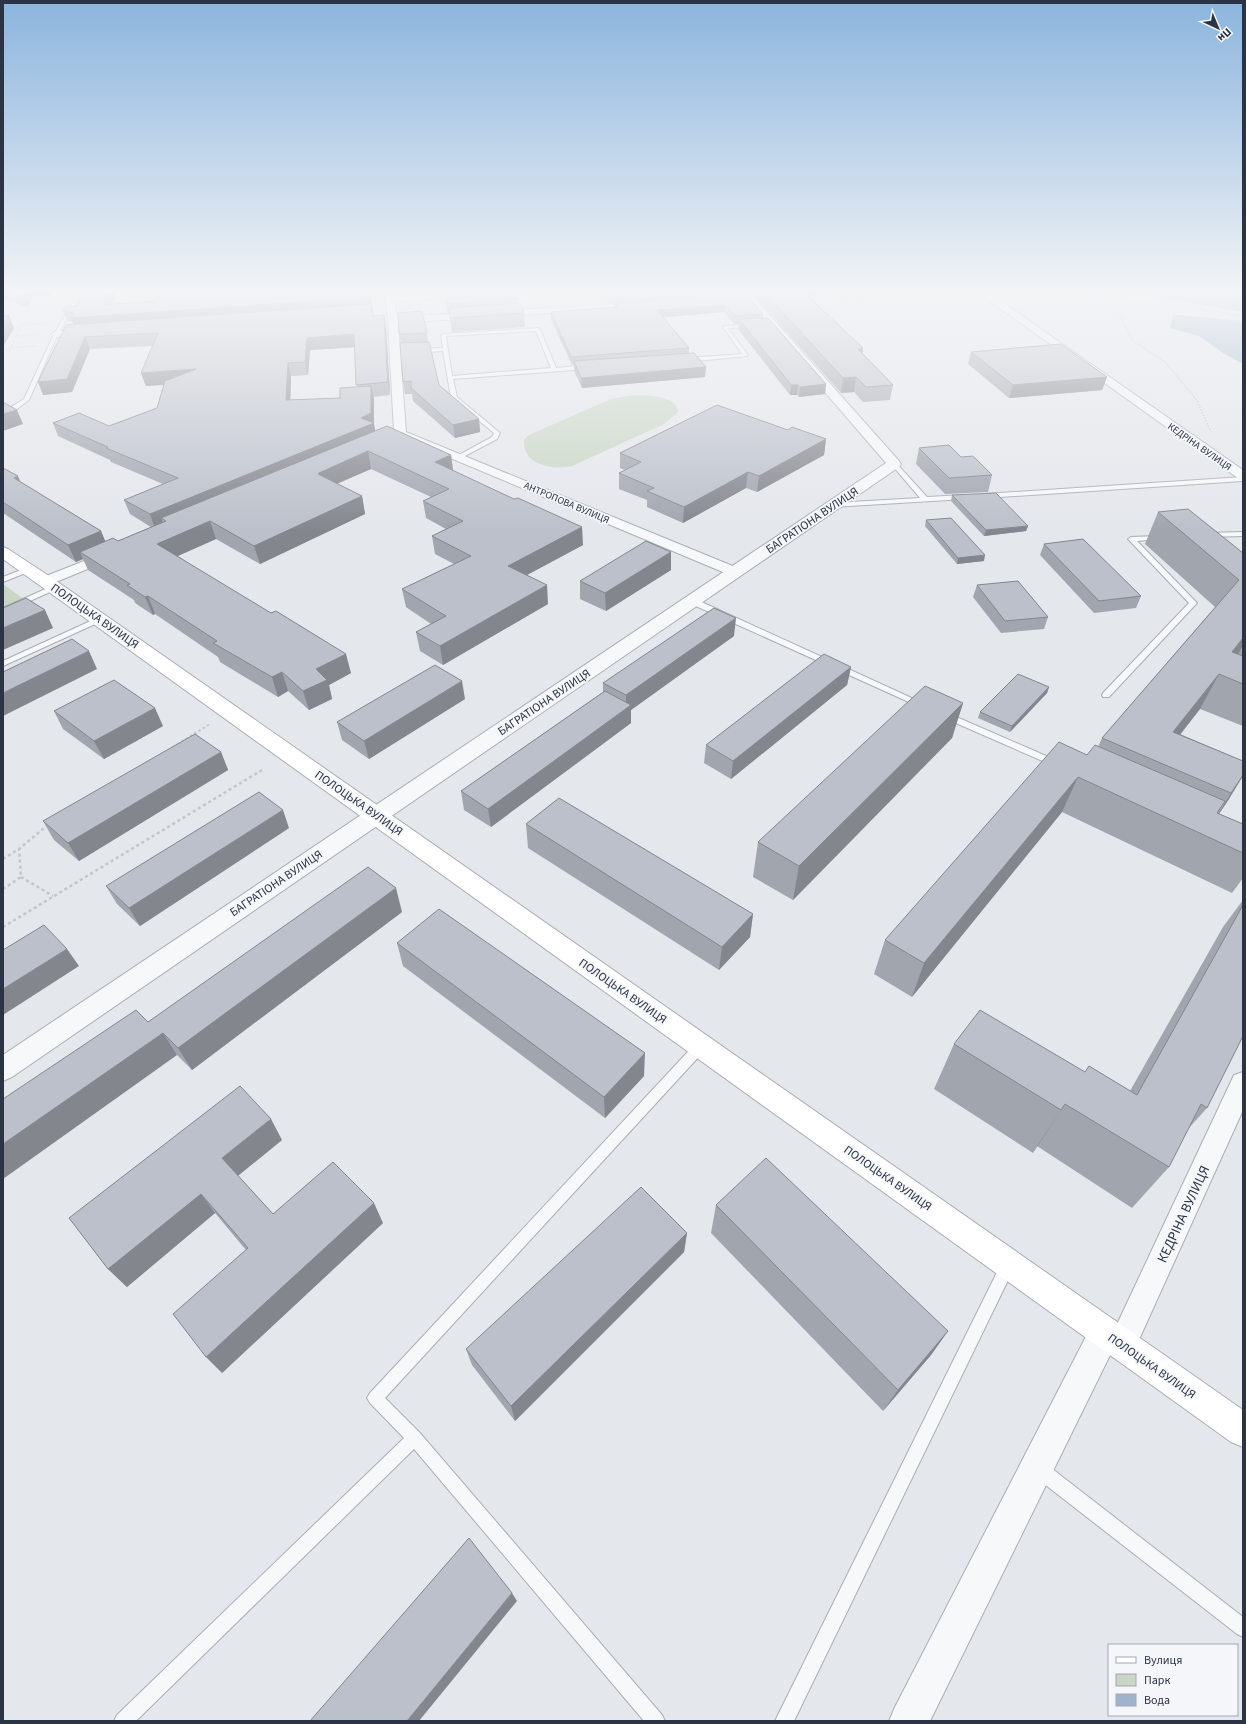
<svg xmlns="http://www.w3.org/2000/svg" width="1246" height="1724" font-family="'Source Sans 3',sans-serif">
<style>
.green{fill:#c9d6c5}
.water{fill:#9fb4cc}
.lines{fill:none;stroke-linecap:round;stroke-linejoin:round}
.service-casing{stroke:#a9aeb7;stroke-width:2}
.minor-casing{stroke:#a9aeb7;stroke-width:2}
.tertiary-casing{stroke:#a9aeb7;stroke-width:2}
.secondary-casing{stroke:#a9aeb7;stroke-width:2}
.path-far2{stroke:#c2c5cb;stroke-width:1.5;stroke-dasharray:1.5 1.5;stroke-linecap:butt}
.path-far1{stroke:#c2c5cb;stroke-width:2;stroke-dasharray:2.5 2.5;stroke-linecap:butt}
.path{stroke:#c2c5cb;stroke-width:2.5;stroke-dasharray:3 3;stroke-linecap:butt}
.service{fill:#f7f8fa;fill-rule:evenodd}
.minor{fill:#f7f8fa;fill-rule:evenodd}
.tertiary{fill:#f7f8fa;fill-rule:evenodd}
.secondary{fill:#fff;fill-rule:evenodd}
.wall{fill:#a1a5ae;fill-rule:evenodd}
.shaded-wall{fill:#83868d}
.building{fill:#bbc0ca;stroke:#83868d}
.labels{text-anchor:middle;stroke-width:3.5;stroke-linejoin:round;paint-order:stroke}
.far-street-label{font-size:10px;fill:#2b3445;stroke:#f4f6f9}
.street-label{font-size:12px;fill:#2b3445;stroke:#f4f6f9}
.near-street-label{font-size:14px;fill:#2b3445;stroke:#f4f6f9}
</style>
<rect width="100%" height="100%" fill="#e4e7ec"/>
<g class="green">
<path d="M628,396C641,395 677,394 678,412L664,424L572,466C554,470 522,466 524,440L529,435L611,399Z"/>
<path d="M3,584L37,609L3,624Z"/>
</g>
<g class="water">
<path d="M1153,290H1243V312L1159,297Z"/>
<path d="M1179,315L1243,321V364L1223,353L1199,336L1170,328L1173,316Z"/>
</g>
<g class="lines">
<defs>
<g id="service">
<path d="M80,290H84L58,334L29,400L17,409L3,416V412L24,399L54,334Z"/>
<path d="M830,290H834L844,298L929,292L931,293L843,300Z"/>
<path d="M751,325L753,327L728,328L748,355L747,356L687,362L684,360L687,358L742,354L723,327L725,326Z"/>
<path d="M538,328L540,329L556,368L587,365L590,367L587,369L453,379L457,397L500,433L497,439L461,458H457V456L492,437L494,433L451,398L443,351L417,353L414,351L417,349L443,348L441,335L443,334ZM536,331L551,368L452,376L446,336Z"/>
<path d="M894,462L896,463L927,497L965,495L968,497L965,499L833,507L830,505L833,503L920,498L892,465L891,464Z"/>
<path d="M1243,477V481L985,498L982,496L985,494Z"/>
<path d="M1243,532V536L1207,537L1204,535L1207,533Z"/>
<path d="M1159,536L1162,538L1161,539L1137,541L1197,603L1109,697H1103L1102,695L1103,693L1189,603L1128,539L1131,537Z"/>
<path d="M26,568H29L33,570L3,582V577Z"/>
<path d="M52,586H58L59,588L3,613V608Z"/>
<path d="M689,599H695L927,705L923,708L920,707L689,603Z"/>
<path d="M97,618H103L104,620L3,666V661Z"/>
<path d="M945,712L1060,762L1062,764L1057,767L1054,766L942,717L941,715Z"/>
<path d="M701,1041L705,1042L707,1046L705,1050L385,1398L420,1433L662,1715L665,1721H644L414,1449L136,1721H114L117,1715L404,1438L370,1403L367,1398L370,1393L697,1042Z"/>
<path d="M1008,1258L1013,1260L1015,1265L1013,1270L794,1721H775L1003,1260Z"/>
<path d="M1040,1462L1046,1464L1243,1617V1637L1237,1634L1034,1476L1032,1470L1034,1464Z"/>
</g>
<g id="minor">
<path d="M384,290H392L394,296L490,290H531L526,293L394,301L397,317L646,302L648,304L646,306L643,307L398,323L406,432L740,569L742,572L740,575L735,576L730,575L400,437L379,446H371L369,443L371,440L394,431L388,321Z"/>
<path d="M976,290H985L1243,470V480L1239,479L977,292Z"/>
<path d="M88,329L91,330L93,332L91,334L56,337L51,334L56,331Z"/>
<path d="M112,550L117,551L119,554L117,557L51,584L46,585L41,584L39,581L41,578Z"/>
<path d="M1243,1072V1110L1132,1355L1122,1360L1112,1355L1107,1345L1112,1335L1234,1075Z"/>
</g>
<g id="tertiary">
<path d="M737,290H747L899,461L901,464L899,467L12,1077L3,1081V1055L886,463Z"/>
<path d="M1105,1316L1116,1321L1121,1332L1116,1343L930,1721H889L895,1707L1094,1321Z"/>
</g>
<path id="secondary" d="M3,547L8,549L52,578L1243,1410V1447L1231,1442L3,559Z"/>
</defs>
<use href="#service" class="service-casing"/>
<use href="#minor" class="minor-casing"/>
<use href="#tertiary" class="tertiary-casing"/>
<use href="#secondary" class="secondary-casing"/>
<g class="path-far2">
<path d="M1009,291L1187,307L1243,316"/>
<path d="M1112,300L1132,340L1166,363L1196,399L1211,432"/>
<path d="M16,336L41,334"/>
<path d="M10,348L36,346"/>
<path d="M3,350H10L21,325L46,323"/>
</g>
<path class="path-far1" d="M173,747L210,724"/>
<g class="path">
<path d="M3,859L19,849L49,824"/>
<path d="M21,877L53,896"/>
<path d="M3,889L21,877L19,849"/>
<path d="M3,927L262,770"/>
</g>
<use href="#service" class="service"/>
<use href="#minor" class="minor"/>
<use href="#tertiary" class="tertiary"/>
<use href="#secondary" class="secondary"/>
</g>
<g class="wall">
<path d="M3,290H54L52,296L33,297L27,307L3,299Z"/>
<path d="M86,290H118L111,304L157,301L162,290H384L383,293L370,294L373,316L384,315L386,327L390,395L373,397L374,424L375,431L451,455L453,470L583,545L527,575L548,604L443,665L420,651L416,632L431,624L406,607L402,589L454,564L435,554L432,536L446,529L426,518L423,501L431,497L371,469L337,484L362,496L365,514L260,564L216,539L178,556L351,673L329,685L332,699L309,710L288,691L278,697L220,662L218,657L155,614L153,615L135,603L134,600L88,570L83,559L76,562L3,513V468L20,481L101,531L105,541H118L151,527L130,514L124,500L163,484L111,462L110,460L58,436L53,423L109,426L157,408L164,385L146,386L141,373L153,346L90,349L72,392L43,395L74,325L73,322L68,321L63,310L77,306ZM355,347L357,387L340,398L290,400L291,376L308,375L310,350Z"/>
<path d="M393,290H424V291L394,292Z"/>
<path d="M442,290H514L518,299V303L524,313L525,327L452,332L449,313H448L445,299L444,291H443Z"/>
<path d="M602,290H739V294L610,303Z"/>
<path d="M749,290H833L832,294L809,296L863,348L862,354L893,385L890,400L863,402L854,392L841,393Z"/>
<path d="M836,290H843V293H840Z"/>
<path d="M746,294L763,314V318L826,384L825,394L799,397L797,395H790L738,329L739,324H734L724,312L663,317L689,348V353L705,377L582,388L574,371V365H572L551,320V312L615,307V303Z"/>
<path d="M427,333L428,342L439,385L479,419L480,432L455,438L413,401L412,394H405L403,382L401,343L399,334Z"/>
<path d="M971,352L1107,377L1102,390L1009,398L968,364Z"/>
<path d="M788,430L826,439L824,455L757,492L746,488L683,523L647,507V500L619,489V473L625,470L620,468V453Z"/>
<path d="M919,448L961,457L992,475L988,492L945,494L916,464Z"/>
<path d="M952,495L1028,526L1026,531L984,536L951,501Z"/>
<path d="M1158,512L1243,553V726L1200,709L1180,734L1243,761L1229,799L1219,814L1243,824V878L1232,893L1062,812L912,997L874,974L885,940L1087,755L1098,747L1102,738L1215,607L1145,544Z"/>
<path d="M926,520L984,561L957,564L925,526Z"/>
<path d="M1044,544L1141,596L1136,608L1094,613L1040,555Z"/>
<path d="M671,552V570L606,611L580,599V581Z"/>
<path d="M977,585L1048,617L1044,629L1001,633L973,597Z"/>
<path d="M734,636L631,710V723L491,827L464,810L461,791L603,692V683Z"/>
<path d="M851,667L847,685L731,779L704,763L706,745Z"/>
<path d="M1049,687L1047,693L1010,732L978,718L980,712Z"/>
<path d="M465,699L369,759L342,740L337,722Z"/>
<path d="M963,703L952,738L793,900L753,877L758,842Z"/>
<path d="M54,711L163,726L104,759L63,729Z"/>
<path d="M221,752L228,770L79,861L54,840L43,821Z"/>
<path d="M526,824L753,914L750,937L719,970L528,848Z"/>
<path d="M289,828L140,926L117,904L106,886Z"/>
<path d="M1243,900V1036L1207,1108L1188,1129L1169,1167L1132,1208L1037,1146L1033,1153L934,1089L954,1044L1085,1072L1130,1091L1223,927Z"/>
<path d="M402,912L192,1070L177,1055L148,1022Z"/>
<path d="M397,943L644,1076L605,1118L403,966Z"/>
<path d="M282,1140L238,1176L273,1214L383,1223L222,1373L246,1250L215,1213L127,1287L108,1269L69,1218Z"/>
<path d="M716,1205L948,1331L931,1355L883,1411L711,1233Z"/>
<path d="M687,1233L684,1252L515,1421L472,1365L466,1349Z"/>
</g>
<g class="shaded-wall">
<path d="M27,290H54L52,296L33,297L27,307L23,296Z"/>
<path d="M109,290H118L107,315L370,290L375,328L75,329L71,318L103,305Z"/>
<path d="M796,290H833L832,294L795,298Z"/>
<path d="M841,290H843V293H840Z"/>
<path d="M725,305L724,312L657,318V310Z"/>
<path d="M9,315L14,328L3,347V324Z"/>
<path d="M384,315L386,327L390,395L388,382Z"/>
<path d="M354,334L357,347L310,350L308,375L305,362L307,338Z"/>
<path d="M85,337L90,349L72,392L43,395L38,382Z"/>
<path d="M863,348L861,363L858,349Z"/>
<path d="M288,363L291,376L290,413L286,400Z"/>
<path d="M706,367L705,377L582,388L581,378Z"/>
<path d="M196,369L200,382L146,386L141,373Z"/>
<path d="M856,377L854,392L841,393L843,378Z"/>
<path d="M1107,377L1102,390L1009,398L1013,385Z"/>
<path d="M826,384L825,394L799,397L800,387Z"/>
<path d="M791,385H798L797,395H790Z"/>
<path d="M371,386L374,399V424L376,437L161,518L164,525L155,529L150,514L361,418Z"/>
<path d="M17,410L23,424L3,431V414Z"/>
<path d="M479,419L480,432L455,438L453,425Z"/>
<path d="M826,439L824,455L757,492L759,476Z"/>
<path d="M368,451L371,469L324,489L318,474L319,473Z"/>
<path d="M451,455L453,472L435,462Z"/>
<path d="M748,472L746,488L683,523L684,507Z"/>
<path d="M18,476L25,493L14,478Z"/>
<path d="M362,496L365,514L260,564L254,546Z"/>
<path d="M210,521L216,539L164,562L157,544Z"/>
<path d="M1028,526L1026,531L984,536L986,530Z"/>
<path d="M582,527L583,545L510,584L508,566Z"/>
<path d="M101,531L108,548L80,552L83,559L76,562L68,545Z"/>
<path d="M671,552V570L606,611L605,593Z"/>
<path d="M985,555L984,561L957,564L958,558Z"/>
<path d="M547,585L548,604L443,665L440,646Z"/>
<path d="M148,596L155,614L153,615L145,597Z"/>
<path d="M45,610L53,628L3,650V628Z"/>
<path d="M736,618L734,636L631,710V723L491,827L488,809L626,709V695Z"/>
<path d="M1243,638V645L1236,658L1232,652Z"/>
<path d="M89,651L97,669L3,716V693Z"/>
<path d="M346,654L351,673L329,685L332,699L309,710L303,691L316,669Z"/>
<path d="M851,667L847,685L731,779L733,761Z"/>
<path d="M282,672L288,691L278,697L272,677Z"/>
<path d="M1219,674L1200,709L1159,762L1173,732Z"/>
<path d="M462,681L465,699L369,759L364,741Z"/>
<path d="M1049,687L1047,693L1010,732L1012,726Z"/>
<path d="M963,703L952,738L793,900L799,866Z"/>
<path d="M155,708L163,726L104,759L94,741Z"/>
<path d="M221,752L228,770L79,861L68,843Z"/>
<path d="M1243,775V776L1229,799L1210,827L1231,793Z"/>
<path d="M1078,777L1062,812L912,997L924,963Z"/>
<path d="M283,810L289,828L140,926L129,908Z"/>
<path d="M396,888L402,912L192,1070L178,1048Z"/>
<path d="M753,914L750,937L719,970L722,947Z"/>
<path d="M67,949L79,966L3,1015V989Z"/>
<path d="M163,1033L177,1055L3,1179V1144Z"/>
<path d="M645,1053L644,1076L605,1118L604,1097Z"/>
<path d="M1065,1104L1037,1146L1033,1153L1061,1110Z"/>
<path d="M271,1119L282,1140L235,1178L222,1158Z"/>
<path d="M201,1194L215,1213L127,1287L108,1269Z"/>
<path d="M374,1203L383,1223L222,1373L206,1357Z"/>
<path d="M687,1233L684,1252L515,1421L511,1406Z"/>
<path d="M948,1331L931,1355L883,1411L898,1390Z"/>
<path d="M512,1593L517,1601L419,1721H407Z"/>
</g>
<g class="building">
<path d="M3,290H27L23,296Z"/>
<path d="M86,290H109L103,305L157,301L162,290H369L370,297L71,318L74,313L63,310L65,307L77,306Z"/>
<path d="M444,290H514L518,299L447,304Z"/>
<path d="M762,290H801L863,348L858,349L893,385L866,387L856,377L843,378Z"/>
<path d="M746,294L763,314L734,316L725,305L657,310L689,348L571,357L551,312L618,307L615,303Z"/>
<path d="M521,303L524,313L450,318L448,308Z"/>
<path d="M371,304L373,316L384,315L388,382L356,385L354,334L307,338L305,362L288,363L286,400L340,398V388L371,386V413L361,418L374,423L150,514L124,500L178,478L106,448L108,447L53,423L79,413L109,426L157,408L165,381L196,369L141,373L158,333L85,337L67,379L38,382L66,325Z"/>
<path d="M422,311L427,333L399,334L398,313Z"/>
<path d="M9,315L3,324V316Z"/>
<path d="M768,318L826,384L800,387L798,385H791L739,319Z"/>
<path d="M429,342L439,385L479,419L453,425L411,388V381L403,382L400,343Z"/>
<path d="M1061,344L1107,377L1013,385L971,352Z"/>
<path d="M694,353L706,367L581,378L574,361Z"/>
<path d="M3,402L17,410L3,414Z"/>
<path d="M717,405L788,430L792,427L826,439L759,476L748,472L684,507L647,491L654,488L619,473L641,462L620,453Z"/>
<path d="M387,426L451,455L435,462L514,499L518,498L582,527L508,566L547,585L440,646L416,632L446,616L402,589L471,556L432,536L463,521L423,501L449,489L368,451L319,473H320L318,474L362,496L254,546L210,521L157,544L271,613L276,611L346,654L316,669L327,680L303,691L282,672L272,677L213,643L217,641L148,596L145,597L127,585L130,584L80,552L113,538L118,541L166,521L161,518Z"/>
<path d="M949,445L961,457L973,456L992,475L949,478L919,448Z"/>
<path d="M3,468L18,476L14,478L101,531L68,545L3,502Z"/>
<path d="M996,493L1028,526L986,530L952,495Z"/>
<path d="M1188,509L1243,553V638L1232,652L1243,656V684L1219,674L1173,732L1243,761V775L1231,793L1102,738L1239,580L1158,512Z"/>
<path d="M951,518L985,555L958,558L926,520Z"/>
<path d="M1083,539L1141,596L1099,601L1044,544Z"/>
<path d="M646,541L671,552L605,593L580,581Z"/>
<path d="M1018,581L1048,617L1005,621L977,585Z"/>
<path d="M26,598L45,610L3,628V608Z"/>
<path d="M714,608L736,618L626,695L603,683Z"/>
<path d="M72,639L89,651L3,693V672Z"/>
<path d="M824,654L851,667L733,761L706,745Z"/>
<path d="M435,665L462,681L364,741L337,722Z"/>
<path d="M1018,674L1049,687L1012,726L980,712Z"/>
<path d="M114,680L155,708L94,741L54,711Z"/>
<path d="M925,686L963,703L799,866L758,842Z"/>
<path d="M605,691L631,705L488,809L461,791Z"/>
<path d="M195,734L221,752L68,843L43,821Z"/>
<path d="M1059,742L1087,755L1095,745L1225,801L1217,813L1243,824V853L1078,777L924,963L885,940Z"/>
<path d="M259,792L283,810L129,908L106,886Z"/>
<path d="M559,798L753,914L722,947L526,824Z"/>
<path d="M368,867L396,888L178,1048L163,1033L3,1144V1099L136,1010L148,1022Z"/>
<path d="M1243,905V1036L1207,1108L1201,1104L1169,1167L1065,1104L1061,1110L954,1044L980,1010L1085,1072L1089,1066L1137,1095Z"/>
<path d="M439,909L645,1053L604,1097L397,943Z"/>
<path d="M44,925L67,949L3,989V950Z"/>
<path d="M240,1086L271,1119L222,1158L273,1214L333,1162L374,1203L206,1357L173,1314L248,1248L201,1194L108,1269L69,1218Z"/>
<path d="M766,1158L948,1331L898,1390L716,1205Z"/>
<path d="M641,1187L687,1233L511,1406L466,1349Z"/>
<path d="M469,1538L512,1593L407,1721H310Z"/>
</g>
<linearGradient id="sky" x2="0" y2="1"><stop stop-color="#8bb4dd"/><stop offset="0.55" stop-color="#f3f4f6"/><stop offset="1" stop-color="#f3f4f6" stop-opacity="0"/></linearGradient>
<rect width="1246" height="531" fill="url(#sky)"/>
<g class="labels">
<g class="far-street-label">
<text transform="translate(1200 446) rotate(35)" y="4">КЕДРІНА ВУЛИЦЯ</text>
<text transform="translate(567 502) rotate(23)" y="4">АНТРОПОВА ВУЛИЦЯ</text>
</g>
<g class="street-label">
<text transform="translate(812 520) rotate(-34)" y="4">БАГРАТІОНА ВУЛИЦЯ</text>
<text transform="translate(95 616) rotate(35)" y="4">ПОЛОЦЬКА ВУЛИЦЯ</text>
<text transform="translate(544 702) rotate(-34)" y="4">БАГРАТІОНА ВУЛИЦЯ</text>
<text transform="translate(359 803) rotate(35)" y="4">ПОЛОЦЬКА ВУЛИЦЯ</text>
<text transform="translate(276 883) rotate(-34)" y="4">БАГРАТІОНА ВУЛИЦЯ</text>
<text transform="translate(623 991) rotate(35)" y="4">ПОЛОЦЬКА ВУЛИЦЯ</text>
<text transform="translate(888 1178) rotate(35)" y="4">ПОЛОЦЬКА ВУЛИЦЯ</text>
<text transform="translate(1152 1366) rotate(35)" y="4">ПОЛОЦЬКА ВУЛИЦЯ</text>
</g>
<g class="near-street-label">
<text transform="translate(1183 1214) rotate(-65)" y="5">КЕДРІНА ВУЛИЦЯ</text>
</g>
</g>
<rect width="1246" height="1724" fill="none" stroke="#2b3445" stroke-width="8"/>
<rect x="1108" y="1644" width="130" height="72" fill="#f4f6f9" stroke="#a4a8b1"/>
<rect x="1116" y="1657" width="20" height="6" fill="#ffffff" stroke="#a4a8b1"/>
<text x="1144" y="1664" font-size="12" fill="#2b3445">Вулиця</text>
<rect x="1116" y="1674" width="20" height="12" fill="#c9d6c5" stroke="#a4a8b1"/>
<text x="1144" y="1684" font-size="12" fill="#2b3445">Парк</text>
<rect x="1116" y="1694" width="20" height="12" fill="#9fb4cc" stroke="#a4a8b1"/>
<text x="1144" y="1704" font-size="12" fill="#2b3445">Вода</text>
<g transform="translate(1218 28) rotate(136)" stroke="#f4f6f9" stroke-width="3" paint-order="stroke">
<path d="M0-3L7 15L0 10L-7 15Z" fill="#2b3445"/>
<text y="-6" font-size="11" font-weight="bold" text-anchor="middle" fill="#2b3445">Пн</text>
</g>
</svg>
